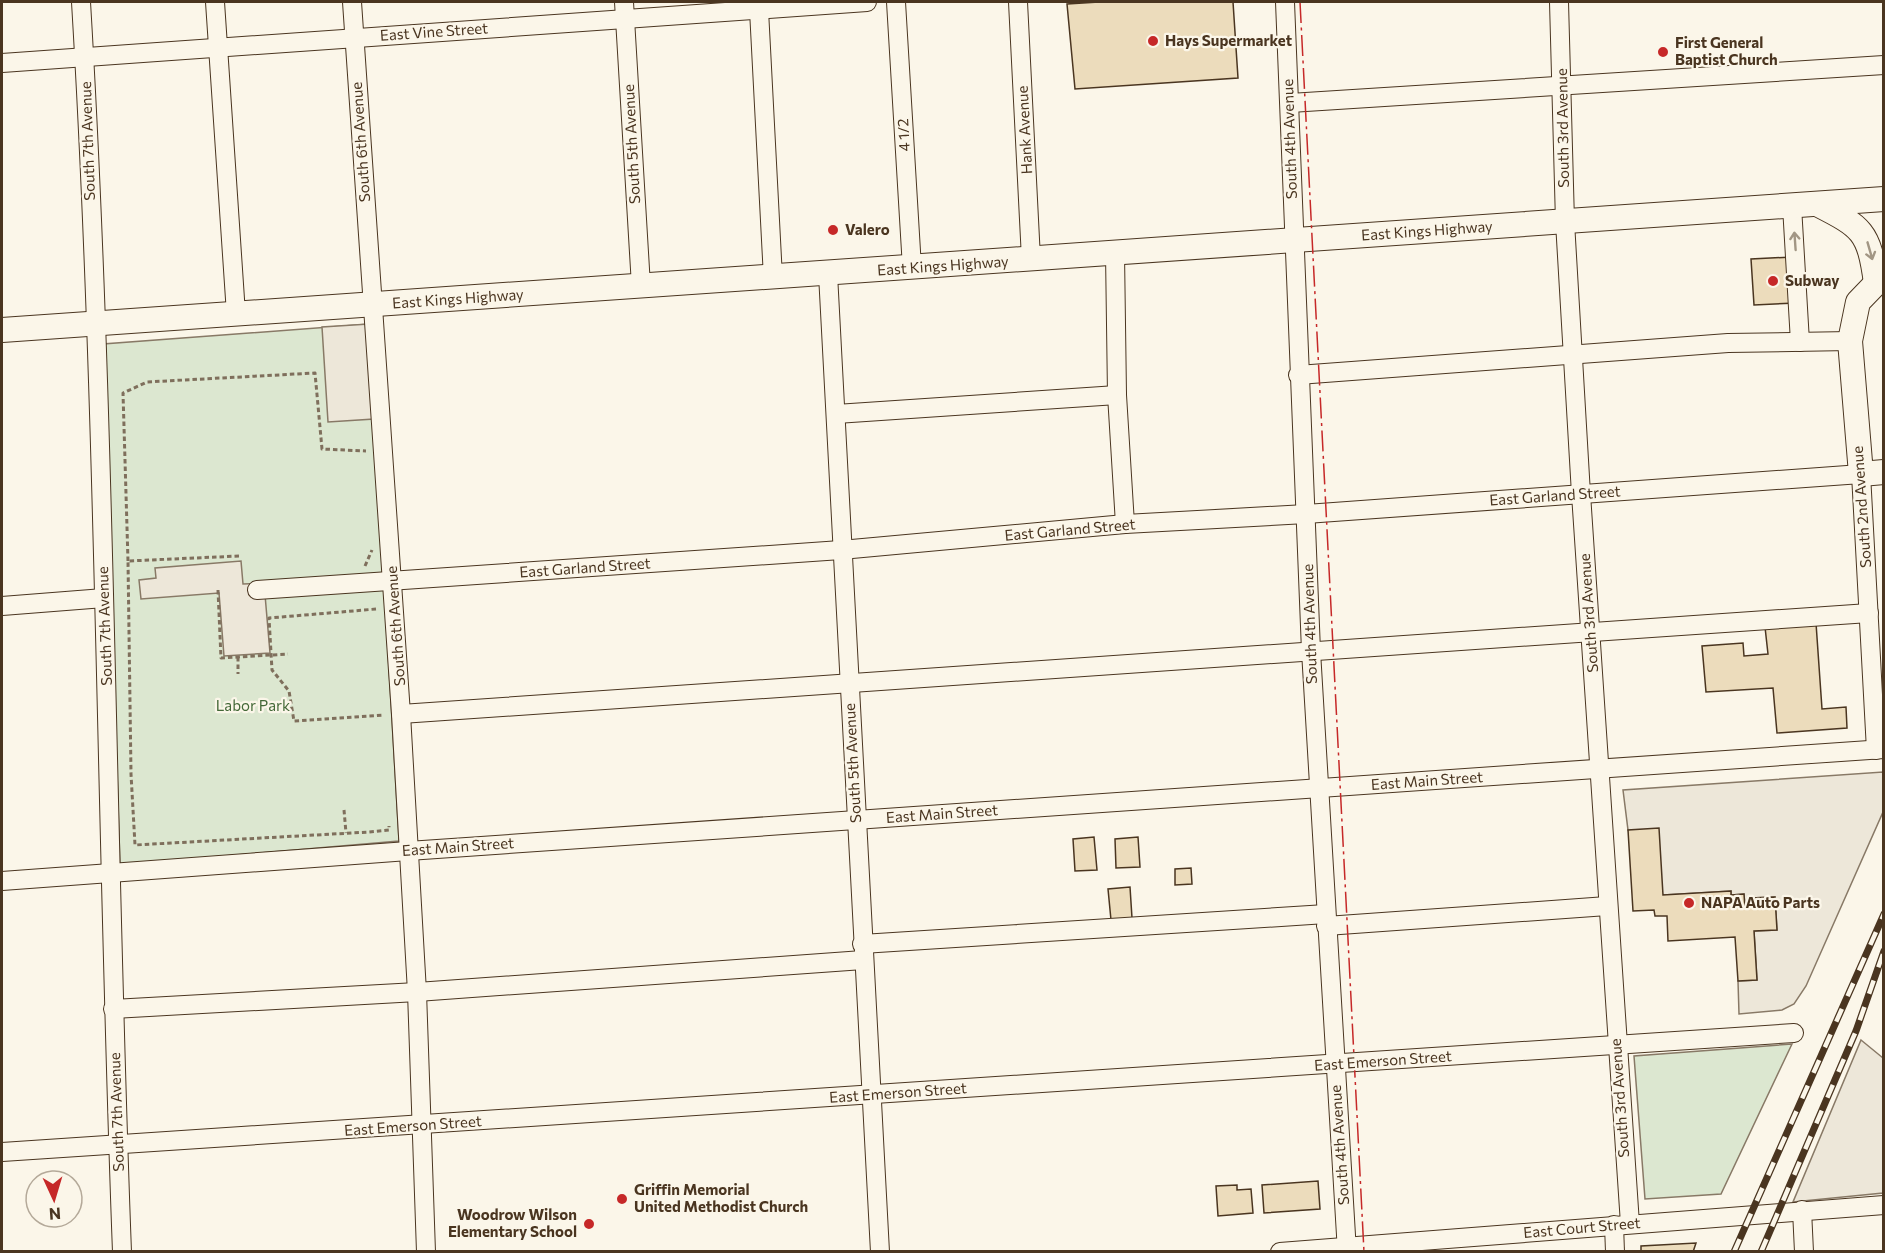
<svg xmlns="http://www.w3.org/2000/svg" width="1885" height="1253" font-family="Commissioner,sans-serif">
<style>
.green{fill:#dce7d0;stroke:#887966;stroke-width:1.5}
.parking{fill:#ede7d9;stroke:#887966;stroke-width:1.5}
.building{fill:#ecdcbc;stroke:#4a3520;stroke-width:1.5}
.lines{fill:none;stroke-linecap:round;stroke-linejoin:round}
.minor-casing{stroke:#4a3520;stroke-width:20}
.major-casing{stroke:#4a3520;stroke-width:26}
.path{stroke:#7f6f5c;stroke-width:3;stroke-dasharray:4.5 3;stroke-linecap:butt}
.minor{stroke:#fbf6e9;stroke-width:18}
.major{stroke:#fbf6e9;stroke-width:24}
.rail-casing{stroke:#4a3520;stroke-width:7}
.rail{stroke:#fbf6e9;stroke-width:4.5;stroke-dasharray:14;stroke-linecap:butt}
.power{stroke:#c62828;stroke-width:1.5;stroke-dasharray:21 4.5 3 4.5;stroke-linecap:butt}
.oneway{stroke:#a29684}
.poi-dot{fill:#c62828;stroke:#fbf6e9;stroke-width:2}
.labels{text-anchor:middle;stroke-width:4.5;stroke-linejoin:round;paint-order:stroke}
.street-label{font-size:15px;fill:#4a3520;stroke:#fbf6e9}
.poi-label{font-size:15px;font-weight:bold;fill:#4a3520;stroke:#fbf6e9;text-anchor:start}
.park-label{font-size:15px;fill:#436837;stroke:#fbf6e9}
</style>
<rect width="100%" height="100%" fill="#fbf6e9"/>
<g class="green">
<path d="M369,324L399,841L120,865L103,344Z"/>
<path d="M1792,1044L1721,1194L1645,1199L1634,1056Z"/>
</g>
<g class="parking">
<path d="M369,324L374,419L328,422L322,327Z"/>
<path d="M241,561L243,584L264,583L270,653L224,656L219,593L141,599L139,580L156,578L155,568Z"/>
<path d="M1883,772V812L1806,986L1794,1004L1782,1010L1739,1014L1738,981L1757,980L1754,931L1777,930L1775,897L1750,898L1751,907L1745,908L1744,894L1731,895V891L1663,895L1628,830L1623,790Z"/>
<path d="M1861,1040L1883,1058V1193L1793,1202Z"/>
</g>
<g class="building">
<path d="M1099,2H1233L1238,78L1075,89L1067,4Z"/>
<path d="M1793,257L1796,303L1754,305L1751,259Z"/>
<path d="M1816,623L1822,709L1846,707L1847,728L1777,733L1773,688L1706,692L1702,646L1743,643L1744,656L1768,654L1765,627Z"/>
<path d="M1659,828L1663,895L1731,891V895L1744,894L1745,908L1751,907L1750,898L1775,897L1777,930L1754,931L1757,980L1738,981L1735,937L1668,941L1667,916H1655L1654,910L1633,911L1628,830Z"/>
<path d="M1094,837L1097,870L1075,871L1073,839Z"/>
<path d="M1138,837L1140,867L1116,868L1115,839Z"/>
<path d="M1191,868L1192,884L1175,885V869Z"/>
<path d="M1130,887L1132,918L1111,920L1108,889Z"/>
<path d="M1318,1181L1320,1209L1264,1213L1262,1185Z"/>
<path d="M1237,1185V1190L1251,1189L1253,1213L1218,1216L1216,1186Z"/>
<path d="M1696,1243L1693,1252H1641V1246Z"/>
</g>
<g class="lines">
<defs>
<g id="minor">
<path d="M81,2C106,418 106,835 122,1252"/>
<path d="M215,2L236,314"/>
<path d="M352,2L401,714L417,992L426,1252"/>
<path d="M624,2L641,286"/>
<path d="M896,2L912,268"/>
<path d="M1018,2L1031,259"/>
<path d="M1285,2L1311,651L1347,1252"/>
<path d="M1559,2L1565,222L1581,494L1630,1224"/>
<path d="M759,10L773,278"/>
<path d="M2,63L867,2"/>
<path d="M1290,103L1884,65"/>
<path d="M1792,206L1800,342"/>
<path d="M1115,253L1117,395L1125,524"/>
<path d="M828,274L880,1252"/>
<path d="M1298,375L1728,343L1850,341"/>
<path d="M836,414L1117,395"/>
<path d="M257,590L841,550L1125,524L1306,514L1861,474L1876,750"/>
<path d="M2,606L104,598"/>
<path d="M401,714L1869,613"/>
<path d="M2,881L408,851L1884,749"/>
<path d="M1326,926L1607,906"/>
<path d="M862,944L1326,914"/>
<path d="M113,1009L417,992L863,960"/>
<path d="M2,1152L1794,1033"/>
<path d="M1802,1210L1804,1252"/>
<path d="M1614,1225L1615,1252"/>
<path d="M1280,1252L1884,1205"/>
</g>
<g id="major">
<path d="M1817,204C1862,227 1869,231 1876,283"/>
<path d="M1884,275L1858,302L1850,341L1861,474L1884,472"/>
<path d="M2,330L1884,199"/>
</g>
</defs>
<use href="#minor" class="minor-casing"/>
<use href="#major" class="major-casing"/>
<g class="path">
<path d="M239,556L128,561L131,774L135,845L369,832L389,830V826"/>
<path d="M128,561L123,393L147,382L315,373L322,449L366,451"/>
<path d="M365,566L372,550"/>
<path d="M218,590L221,658L288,654"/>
<path d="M376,609L269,618L272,670L289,691L294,721L384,715"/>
<path d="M238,657V674"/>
<path d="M344,810L346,833"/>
</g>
<use href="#minor" class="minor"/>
<use href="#major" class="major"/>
<defs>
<g id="rail">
<path d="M1734,1252L1884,914"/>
<path d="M1761,1252L1856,1031L1884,951"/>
</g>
</defs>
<use href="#rail" class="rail-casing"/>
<use href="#rail" class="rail"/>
<path class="power" d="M1300,2L1364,1252"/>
</g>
<defs><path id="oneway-shaft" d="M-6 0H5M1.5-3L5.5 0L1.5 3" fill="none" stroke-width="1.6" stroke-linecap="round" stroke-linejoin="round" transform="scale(1.5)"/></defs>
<g class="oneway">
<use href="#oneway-shaft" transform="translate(1795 241) rotate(-94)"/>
<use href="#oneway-shaft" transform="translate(1870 251) rotate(74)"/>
</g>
<g class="poi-dot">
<circle cx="1153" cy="41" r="6"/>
<circle cx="1663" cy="52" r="6"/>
<circle cx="833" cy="230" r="6"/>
<circle cx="1773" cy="281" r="6"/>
<circle cx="1689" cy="903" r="6"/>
<circle cx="622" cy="1199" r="6"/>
<circle cx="589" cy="1224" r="6"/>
</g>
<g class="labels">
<g class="street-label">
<text transform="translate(434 32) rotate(-4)" y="5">East Vine Street</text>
<text transform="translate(1563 128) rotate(-91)" y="5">South 3rd Avenue</text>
<text transform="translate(1025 130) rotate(-93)" y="5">Hank Avenue</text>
<text transform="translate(904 135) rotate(-93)" y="5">4 1/2</text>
<text transform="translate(1290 139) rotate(-92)" y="5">South 4th Avenue</text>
<text transform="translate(88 141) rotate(-92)" y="5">South 7th Avenue</text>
<text transform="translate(361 142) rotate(-94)" y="5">South 6th Avenue</text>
<text transform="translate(632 144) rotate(-93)" y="5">South 5th Avenue</text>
<text transform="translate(1427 231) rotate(-4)" y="5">East Kings Highway</text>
<text transform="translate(943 266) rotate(-4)" y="5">East Kings Highway</text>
<text transform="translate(458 299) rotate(-4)" y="5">East Kings Highway</text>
<text transform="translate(1555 496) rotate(-4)" y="5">East Garland Street</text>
<text transform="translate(1862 507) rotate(-94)" y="5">South 2nd Avenue</text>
<text transform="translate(1070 530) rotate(-5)" y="5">East Garland Street</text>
<text transform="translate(585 568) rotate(-4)" y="5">East Garland Street</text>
<text transform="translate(1589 613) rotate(-94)" y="5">South 3rd Avenue</text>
<text transform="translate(1310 624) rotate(-92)" y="5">South 4th Avenue</text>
<text transform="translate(105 626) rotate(-92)" y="5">South 7th Avenue</text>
<text transform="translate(396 626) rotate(-94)" y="5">South 6th Avenue</text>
<text transform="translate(853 763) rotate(-93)" y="5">South 5th Avenue</text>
<text transform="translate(1427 781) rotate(-4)" y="5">East Main Street</text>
<text transform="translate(942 814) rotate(-4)" y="5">East Main Street</text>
<text transform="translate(458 847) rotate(-4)" y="5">East Main Street</text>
<text transform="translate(1383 1061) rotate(-4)" y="5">East Emerson Street</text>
<text transform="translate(898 1093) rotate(-4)" y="5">East Emerson Street</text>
<text transform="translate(1620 1098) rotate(-94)" y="5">South 3rd Avenue</text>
<text transform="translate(117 1112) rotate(-92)" y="5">South 7th Avenue</text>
<text transform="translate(413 1126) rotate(-4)" y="5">East Emerson Street</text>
<text transform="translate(1340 1145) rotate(-94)" y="5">South 4th Avenue</text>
<text transform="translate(1582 1228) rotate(-5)" y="5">East Court Street</text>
</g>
<g class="poi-label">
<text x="1165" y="46">Hays Supermarket</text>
<text x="1675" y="48">First General<tspan x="1675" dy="17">Baptist Church</tspan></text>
<text x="845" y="235">Valero</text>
<text x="1785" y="286">Subway</text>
<text x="1701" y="908">NAPA Auto Parts</text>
<text x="634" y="1195">Griffin Memorial<tspan x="634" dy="17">United Methodist Church</tspan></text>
<text x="577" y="1220" text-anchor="end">Woodrow Wilson<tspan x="577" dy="17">Elementary School</tspan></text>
</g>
<g class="park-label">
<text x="253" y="711">Labor Park</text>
</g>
</g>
<rect width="1885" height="1253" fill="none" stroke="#4a3520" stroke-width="6"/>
<g transform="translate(54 1199) rotate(176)"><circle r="28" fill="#fbf6e9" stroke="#b4a999" stroke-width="1.5"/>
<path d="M0-4.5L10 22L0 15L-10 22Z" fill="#c62828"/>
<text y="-9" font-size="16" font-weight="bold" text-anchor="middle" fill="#4a3520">N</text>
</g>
</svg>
